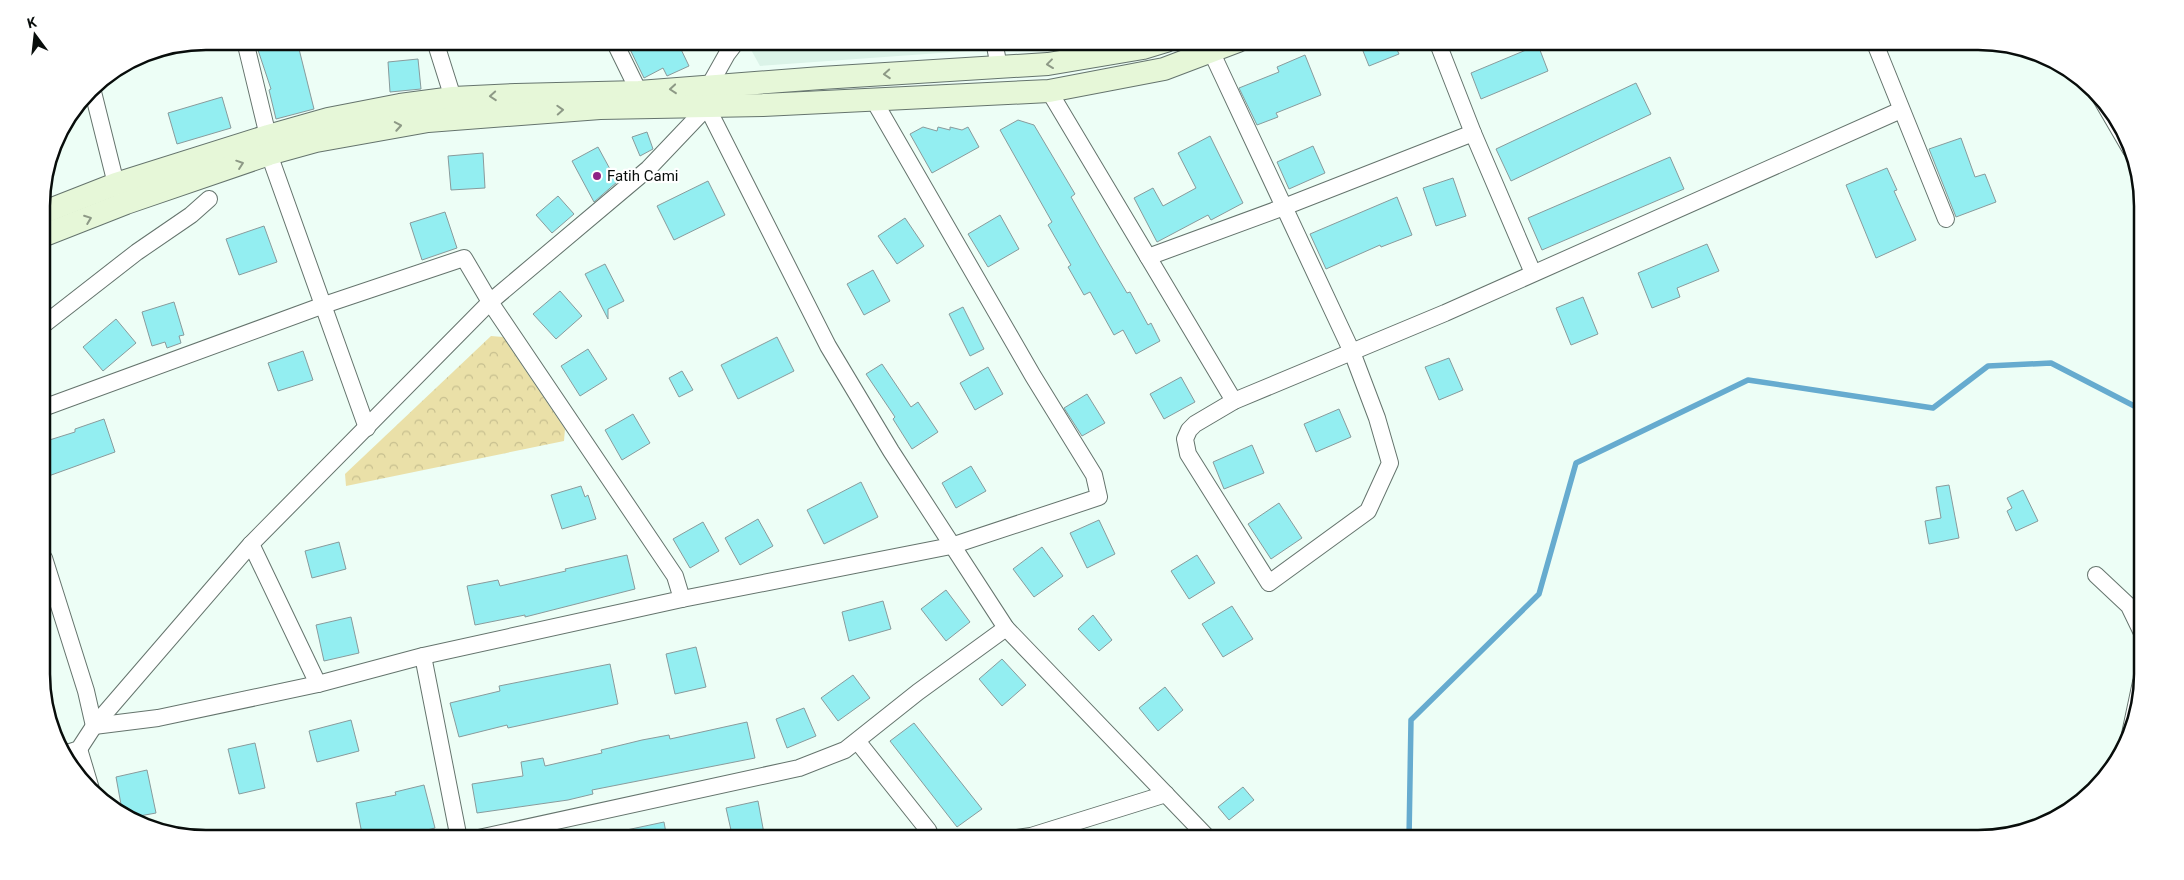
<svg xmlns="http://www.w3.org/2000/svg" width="2184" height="880" font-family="Roboto,sans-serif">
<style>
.built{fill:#dbf3e8}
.park{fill:url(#park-crowns)}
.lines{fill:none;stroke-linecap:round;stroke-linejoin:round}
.stream{stroke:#66abcf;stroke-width:5.5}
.building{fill:#93eef1;stroke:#899b9c}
.minor-casing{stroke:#65746d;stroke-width:18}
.secondary-casing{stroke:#65746d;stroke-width:24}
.minor{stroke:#fff;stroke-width:16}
.secondary{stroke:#e6f7d8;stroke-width:22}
.oneway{stroke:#8d9986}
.poi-dot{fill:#8e2285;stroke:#fff;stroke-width:2}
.labels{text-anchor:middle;stroke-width:4.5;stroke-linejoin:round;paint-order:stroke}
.poi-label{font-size:15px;fill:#080d0b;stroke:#fff;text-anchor:start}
.rim{fill:none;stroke:#080d0b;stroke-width:2.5}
</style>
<defs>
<pattern id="park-crowns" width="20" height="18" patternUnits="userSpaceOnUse" patternTransform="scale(1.25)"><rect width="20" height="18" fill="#eae0a8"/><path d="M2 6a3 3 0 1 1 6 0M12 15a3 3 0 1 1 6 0" fill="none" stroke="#c7bf8f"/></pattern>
</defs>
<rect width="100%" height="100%" fill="#edfef6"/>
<path class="built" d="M755,41H981L982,50L760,66L750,48Z"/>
<path class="park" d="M491,336L503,337L565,429L564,441L346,486L345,474Z"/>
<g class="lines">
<path class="stream" d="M1409,839L1411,720L1539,594L1576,463L1748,380L1933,408L1988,366L2051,363L2142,410"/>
</g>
<g class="building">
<path d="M255,41H297L314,109L276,119L269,90L271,89Z"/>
<path d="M626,41H677L689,66L667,76L663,68L644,78Z"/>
<path d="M1359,41H1393L1399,54L1369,66Z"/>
<path d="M1538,45L1548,71L1481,99L1471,73Z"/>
<path d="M1305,55L1321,95L1276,113L1278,117L1257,125L1239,88L1279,72L1277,67Z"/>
<path d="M418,59L421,89L390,92L388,62Z"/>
<path d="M1636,83L1651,114L1511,181L1496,149Z"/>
<path d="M222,97L231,128L177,144L168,113Z"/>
<path d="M1018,120L1034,125L1075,194L1071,197L1101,249L1127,293L1130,292L1148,325L1151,323L1160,341L1136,354L1123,330L1114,335L1090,292L1084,295L1068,267L1071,265L1048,225L1052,222L1000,130Z"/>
<path d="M923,127L937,131L938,127L950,130V127L962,130L968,127L979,147L932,173L910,134Z"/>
<path d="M647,132L653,149L640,156L632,137Z"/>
<path d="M1210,136L1243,203L1211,220L1208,215L1157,242L1134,198L1153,188L1163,206L1196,188L1178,153Z"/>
<path d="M1961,138L1975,177L1985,174L1996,202L1956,217L1929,149Z"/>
<path d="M1313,146L1325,173L1289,189L1277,162Z"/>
<path d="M598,147L617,182L594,202L572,161Z"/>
<path d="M483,153L485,188L451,190L448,156Z"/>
<path d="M1670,157L1684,189L1542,250L1528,218Z"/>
<path d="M1887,168L1897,190L1894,191L1916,240L1876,258L1846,185Z"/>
<path d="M1453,178L1466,216L1436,226L1423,188Z"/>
<path d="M708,181L725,215L674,240L657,206Z"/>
<path d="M558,196L574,214L552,233L536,215Z"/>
<path d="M1397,197L1412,235L1381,247L1380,245L1326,269L1310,234Z"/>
<path d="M445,212L457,248L422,260L410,223Z"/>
<path d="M1000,215L1019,249L988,267L968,234Z"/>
<path d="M905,218L924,246L897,264L878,236Z"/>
<path d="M264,226L277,262L239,275L226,239Z"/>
<path d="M1707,244L1719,271L1677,288L1680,297L1652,308L1638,273Z"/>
<path d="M605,264L624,301L608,309V319L585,274Z"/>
<path d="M873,270L890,301L864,315L847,284Z"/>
<path d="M560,291L582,316L556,339L533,314Z"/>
<path d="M1583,297L1598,334L1571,345L1556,308Z"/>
<path d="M174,302L184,335L179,336L181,343L167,348L165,342L152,346L142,312Z"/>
<path d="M963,307L984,349L970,356L949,314Z"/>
<path d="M116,319L136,343L103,371L83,347Z"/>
<path d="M777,337L794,371L738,399L721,365Z"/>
<path d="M588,349L607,379L580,396L561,366Z"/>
<path d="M303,351L313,380L278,391L268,363Z"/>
<path d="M1449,358L1463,390L1439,400L1425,367Z"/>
<path d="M882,364L911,407L918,402L938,432L912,449L893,419L895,417L866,374Z"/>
<path d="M988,367L1003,394L975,410L960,383Z"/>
<path d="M682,371L693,390L679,397L669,378Z"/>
<path d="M1181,377L1195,402L1164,419L1150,394Z"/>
<path d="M1087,394L1105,423L1082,436L1064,408Z"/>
<path d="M1339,409L1351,437L1316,452L1304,424Z"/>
<path d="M633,414L650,443L622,460L605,430Z"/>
<path d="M104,419L115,452L43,478V442L75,432V429Z"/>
<path d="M1252,445L1264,473L1224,489L1213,462Z"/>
<path d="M971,466L986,491L956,508L942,483Z"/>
<path d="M861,482L878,517L824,544L807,510Z"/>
<path d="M1949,485L1959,538L1929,544L1925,521L1941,518L1936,487Z"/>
<path d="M581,486L585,497L588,495L596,519L562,529L551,495Z"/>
<path d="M2023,490L2038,521L2016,531L2007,511L2012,508L2007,498Z"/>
<path d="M1279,503L1302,538L1271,559L1248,524Z"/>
<path d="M758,519L773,546L740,565L725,538Z"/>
<path d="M1099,520L1115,554L1087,568L1070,533Z"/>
<path d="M703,522L719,551L690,568L673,539Z"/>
<path d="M339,542L346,569L312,578L305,551Z"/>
<path d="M1042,547L1063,576L1034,597L1013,569Z"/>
<path d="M627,555L635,589L525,617V615L475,625L467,586L498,580L500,586L566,571L565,569Z"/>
<path d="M1197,555L1215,583L1189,599L1171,571Z"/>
<path d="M946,590L970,622L946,641L921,609Z"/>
<path d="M883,601L891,629L849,641L842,612Z"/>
<path d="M1232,606L1253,639L1223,657L1202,624Z"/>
<path d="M1093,615L1112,640L1099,651L1078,629Z"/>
<path d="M351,617L359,653L324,661L316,625Z"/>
<path d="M696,647L706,687L675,694L666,654Z"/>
<path d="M1002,659L1026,685L1002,706L979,679Z"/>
<path d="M610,664L618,704L508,728L507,725L459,737L450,703L500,691L499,686Z"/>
<path d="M853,675L870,698L838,721L821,698Z"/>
<path d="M1165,687L1183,710L1158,731L1139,708Z"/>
<path d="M804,708L816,736L787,748L776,719Z"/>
<path d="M351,720L359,751L317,762L309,731Z"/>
<path d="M747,722L755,758L592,790L593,794L568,800L477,813L472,784L523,776L521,762L543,758L545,766L602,753L601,750L642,740L669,735L670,739Z"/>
<path d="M914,723L982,809L957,827L890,741Z"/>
<path d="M255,743L265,788L239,794L228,749Z"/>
<path d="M147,770L156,813L134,817L122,810L116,777Z"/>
<path d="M424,785L435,828L407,835L382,839H363L356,803L396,795L395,792Z"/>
<path d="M1243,787L1254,800L1229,820L1218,807Z"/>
<path d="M758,801L765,839H733L726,808Z"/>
<path d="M664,822L667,839H618L617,832Z"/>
</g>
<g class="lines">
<defs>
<g id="minor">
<path d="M245,41L268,136L269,154L367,428"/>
<path d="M435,41L453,98"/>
<path d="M614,41L639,92"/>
<path d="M737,41L727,54L709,86L707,107L828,346L891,451L1006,628L1209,839"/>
<path d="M994,41L999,67"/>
<path d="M1437,41L1473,133L1533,273"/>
<path d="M1874,41L1946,219"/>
<path d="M1211,51L1352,352L1377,418L1390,463L1368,511L1269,583L1188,454L1185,439L1189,430L1195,424L1234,401L1445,313L1901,110"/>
<path d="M92,88L116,184L120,192"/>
<path d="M1049,91L1234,401"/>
<path d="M2099,95L2131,150"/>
<path d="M1148,257L1284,207L1473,133"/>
<path d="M42,326L137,252L191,215L209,199"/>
<path d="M43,408L324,305L464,258L490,302L675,576L682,599L423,656L318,684L158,718L94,726L86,691L44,558"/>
<path d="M251,544L318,684"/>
<path d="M2096,575L2129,606L2143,635"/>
<path d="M682,599L951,546L1099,497L1094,475L1033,376L873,99"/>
<path d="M423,656L459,839"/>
<path d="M2130,734L2141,682"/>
<path d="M858,742L928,830L932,839"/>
<path d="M79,749L91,789"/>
<path d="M67,753L79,749L94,726L251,544L490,302L648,169L707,107"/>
<path d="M474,839L799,768L845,750L918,692L1006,628"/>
<path d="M1009,839L1031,836L1166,794"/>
</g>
<g id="secondary">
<path d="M42,213L116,184L268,136L328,119L400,105L453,98L516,95L639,92L821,78L1048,64L1143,48L1166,41"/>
<path d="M42,236L126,203L269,154L316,141L428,121L600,108L763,105L1049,91L1164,69L1238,41"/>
</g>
</defs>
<use href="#minor" class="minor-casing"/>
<use href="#secondary" class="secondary-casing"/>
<use href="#minor" class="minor"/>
<use href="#secondary" class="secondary"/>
</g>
<defs><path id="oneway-chevron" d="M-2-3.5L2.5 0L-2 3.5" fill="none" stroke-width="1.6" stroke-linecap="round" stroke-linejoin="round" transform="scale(1.25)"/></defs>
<g class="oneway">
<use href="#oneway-chevron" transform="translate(1050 64) rotate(173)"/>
<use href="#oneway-chevron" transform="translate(887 74) rotate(176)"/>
<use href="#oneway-chevron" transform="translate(673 89) rotate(175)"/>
<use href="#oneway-chevron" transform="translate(493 96) rotate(176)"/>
<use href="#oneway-chevron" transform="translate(560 110) rotate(-3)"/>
<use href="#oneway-chevron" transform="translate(398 126) rotate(-10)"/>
<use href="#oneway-chevron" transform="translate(240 164) rotate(-19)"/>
<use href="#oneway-chevron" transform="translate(88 219) rotate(-21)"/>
</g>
<circle class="poi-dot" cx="597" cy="176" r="5"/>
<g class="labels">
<g class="poi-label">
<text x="607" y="181">Fatih Cami</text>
</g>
</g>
<path d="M0 0H2184V880H0ZM206 50H1978A156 156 0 0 1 2134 206V674A156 156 0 0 1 1978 830H206A156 156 0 0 1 50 674V206A156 156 0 0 1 206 50Z" fill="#fff" fill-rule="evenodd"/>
<path class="rim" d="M206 50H1978A156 156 0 0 1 2134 206V674A156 156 0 0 1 1978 830H206A156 156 0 0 1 50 674V206A156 156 0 0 1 206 50Z"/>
<g transform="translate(35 35) rotate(345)" stroke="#ffffff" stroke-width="4" paint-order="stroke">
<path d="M0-4L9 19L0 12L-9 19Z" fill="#080d0b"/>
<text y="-8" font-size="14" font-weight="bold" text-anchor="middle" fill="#080d0b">K</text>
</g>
</svg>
